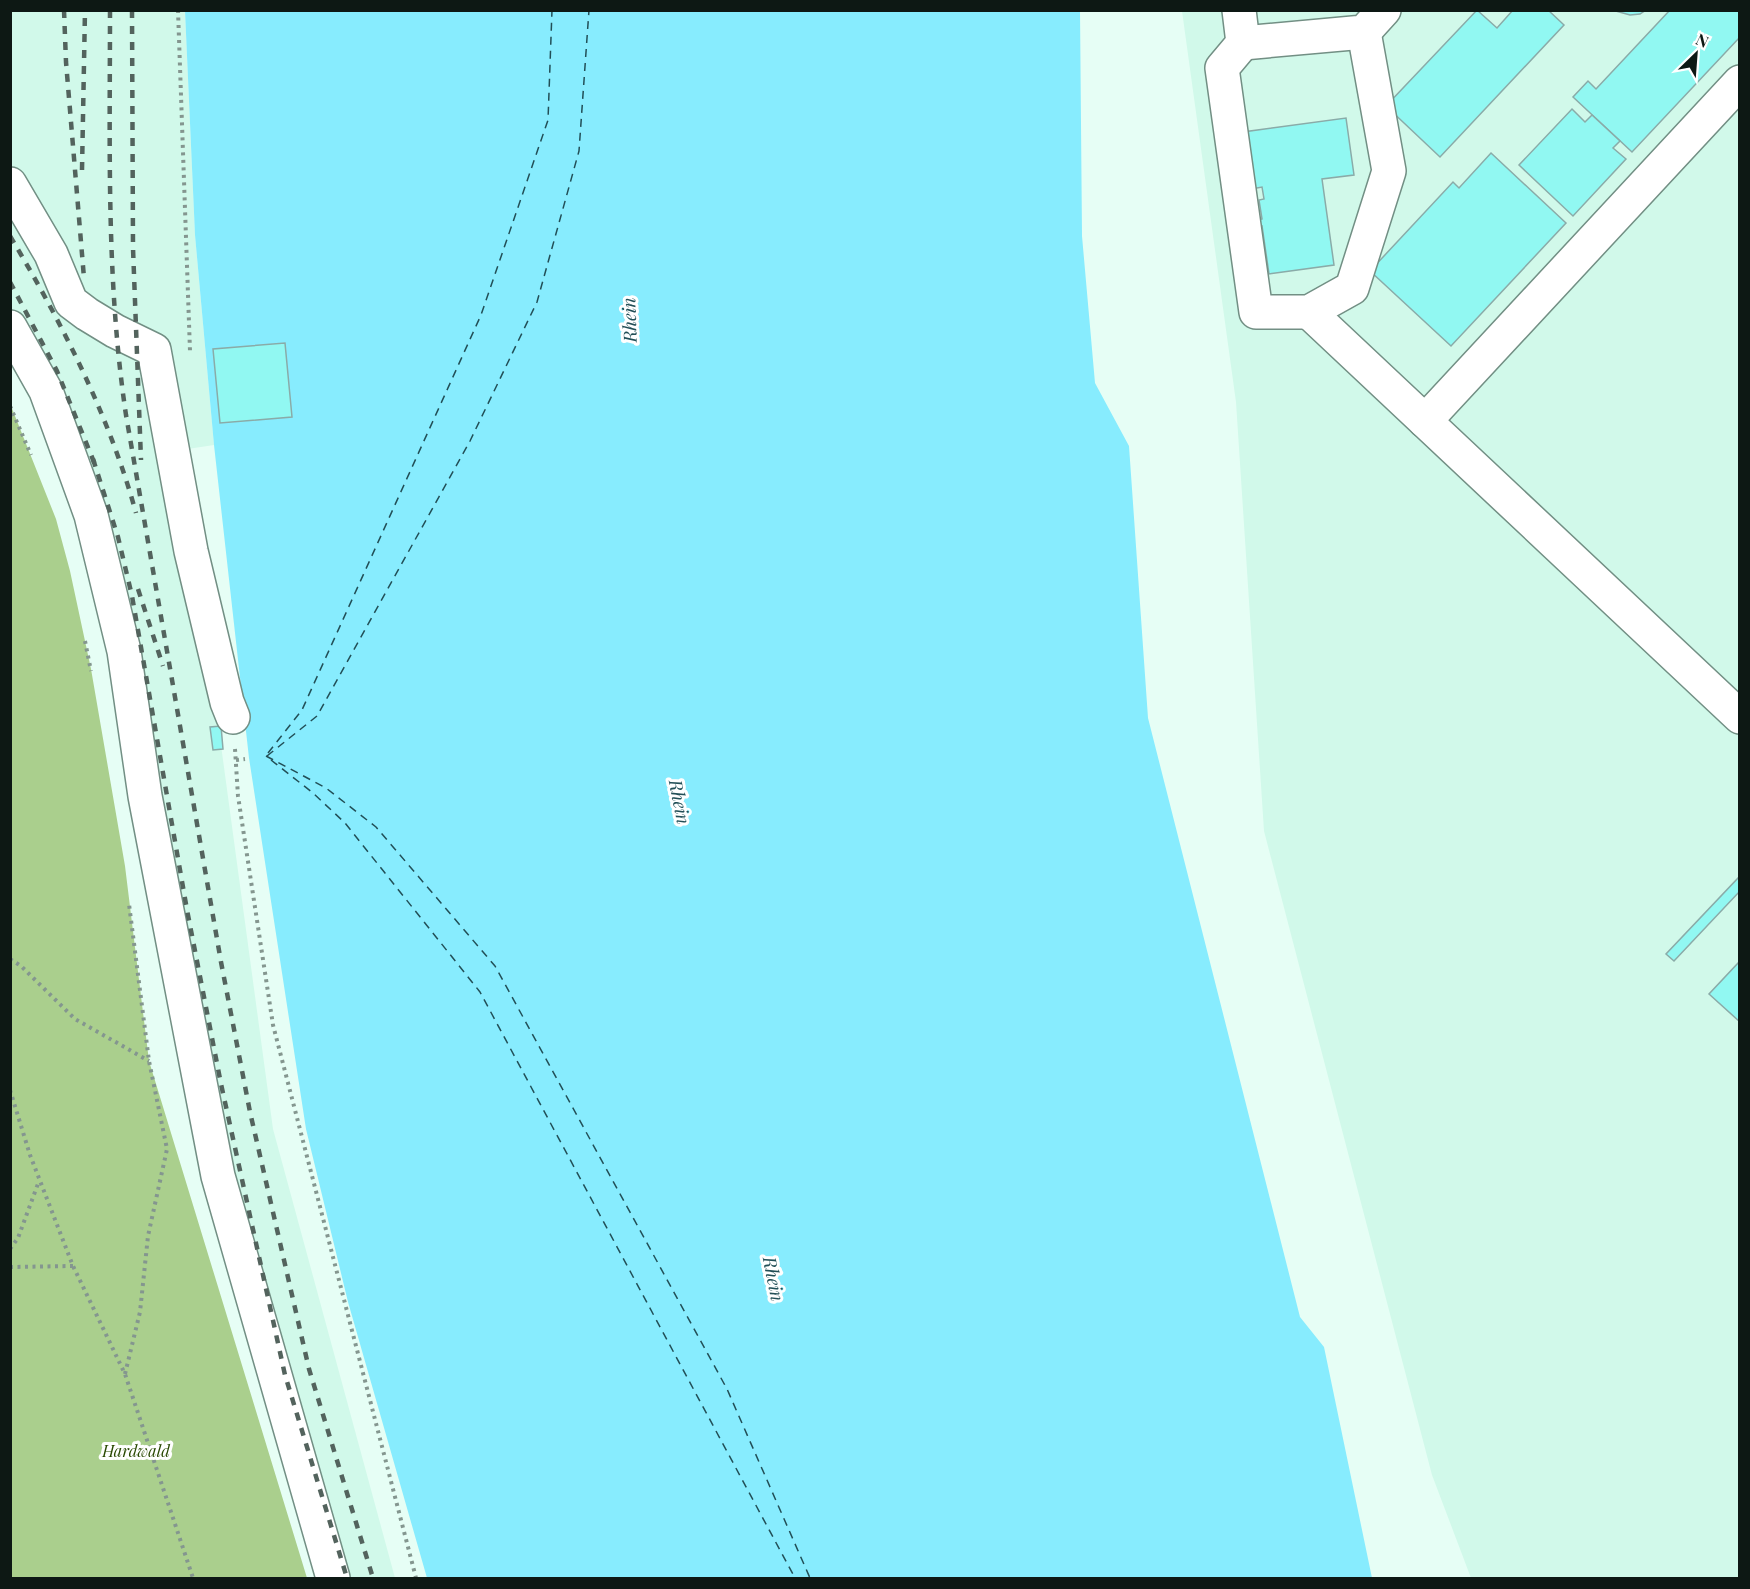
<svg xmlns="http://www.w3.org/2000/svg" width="1750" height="1589" font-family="'Playfair Display',serif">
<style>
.built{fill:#d1f9ea}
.forest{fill:#aacf8d}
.water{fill:#87ecfe}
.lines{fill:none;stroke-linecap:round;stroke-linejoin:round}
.ferry{stroke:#224f57;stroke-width:1.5;stroke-dasharray:8 6;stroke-linecap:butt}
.building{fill:#91f8f2;stroke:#8aaba8;stroke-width:1.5}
.minor-casing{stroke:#728f84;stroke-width:36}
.path{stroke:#84968f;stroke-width:4;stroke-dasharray:3 4.5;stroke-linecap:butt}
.minor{stroke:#fff;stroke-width:33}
.rail{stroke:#53635d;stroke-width:4.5;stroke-dasharray:8 8;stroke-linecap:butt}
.labels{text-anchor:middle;stroke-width:6;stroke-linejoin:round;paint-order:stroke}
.park-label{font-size:16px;font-style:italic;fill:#284800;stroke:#fff}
.water-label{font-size:18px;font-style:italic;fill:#224f57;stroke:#fff}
</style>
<rect width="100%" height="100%" fill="#e6fef5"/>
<g class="built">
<path d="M10,11H185L195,235L214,445L181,450L273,1129L395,1578H333L218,1176L124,651L11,327Z"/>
<path d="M1182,11H1739V1578H1471L1432,1475L1264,831L1236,402Z"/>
</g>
<path class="forest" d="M11,406L56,519L70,571L91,669L125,866L149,1061L307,1578H11Z"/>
<path class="water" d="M185,11H1080L1082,236L1095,383L1129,446L1148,718L1300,1317L1324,1347L1372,1578H427L348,1302L306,1129L249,758L214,445L195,235Z"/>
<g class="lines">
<g class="ferry">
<path d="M268,753L302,710L481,315L548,120L552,10"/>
<path d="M266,756L326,788L376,827L495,966L727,1389L810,1578"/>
<path d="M267,756L317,716L470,441L537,302L579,151L589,10"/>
<path d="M271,760L313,793L345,823L480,992L795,1578"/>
</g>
</g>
<g class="building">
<path d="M1477,10L1497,28L1513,10H1548L1564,25L1440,157L1386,106Z"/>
<path d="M1612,10H1646L1640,14L1630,15Z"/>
<path d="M1670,10H1740V37L1632,152L1573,97L1588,81L1596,89Z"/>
<path d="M1572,109L1585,122L1592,115L1620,141L1613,148L1626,159L1573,216L1519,165Z"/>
<path d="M1346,118L1354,175L1322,179L1334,265L1269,274L1262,226L1258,227L1257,220L1262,219L1259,200L1264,199L1262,187L1251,189L1243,132Z"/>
<path d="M1491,153L1566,223L1451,346L1370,271L1453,182L1459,188Z"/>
<path d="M285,343L292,417L220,423L213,349Z"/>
<path d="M221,726L223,749L213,750L210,727Z"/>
<path d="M1740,876V891L1674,961L1666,954Z"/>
<path d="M1740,961V1022L1709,994Z"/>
</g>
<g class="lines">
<defs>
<g id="minor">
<path d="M1239,10L1243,43L1222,68L1256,312H1309L1352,288L1389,171L1364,32"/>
<path d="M1243,43L1364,32L1384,10"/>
<path d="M10,184L51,254L71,302L87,314L115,331L154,350L191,551L227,702L233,717"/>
<path d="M1309,312L1740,717"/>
<path d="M10,327L46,391L91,515L124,651L145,796L218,1176L333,1578"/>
<path d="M1425,421L1740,82"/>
</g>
</defs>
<use href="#minor" class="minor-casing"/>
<g class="path">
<path d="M178,10L190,351"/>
<path d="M10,406L31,455"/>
<path d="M85,641L91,671"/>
<path d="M235,749L238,796L273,1025L416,1578"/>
<path d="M236,760L245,759"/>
<path d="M10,959L21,966L75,1019L149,1061"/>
<path d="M10,1090L30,1155L73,1266L125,1374L193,1578"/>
<path d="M10,1249L18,1238L39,1181"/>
<path d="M10,1267L73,1266"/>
<path d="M125,1374L140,1312L148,1236L167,1149L149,1061L129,904"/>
</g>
<use href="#minor" class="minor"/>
<g class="rail">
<path d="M64,10L66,62L84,278"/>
<path d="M110,10C110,146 106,281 126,415L221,962L250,1112L309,1369L373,1578"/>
<path d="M132,10L133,248L141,460"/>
<path d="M82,170L85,10"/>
<path d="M10,236C62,323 109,415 136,513"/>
<path d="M10,282L57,371L96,467"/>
<path d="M93,459L118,537L132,596L187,910L221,1084L285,1375L347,1578"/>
<path d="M138,589L163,666"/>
</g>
</g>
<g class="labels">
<g class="park-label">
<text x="136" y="1457">Hardwald</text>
</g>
<g class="water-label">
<text transform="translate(630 320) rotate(-92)" y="6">Rhein</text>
<text transform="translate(679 802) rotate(79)" y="6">Rhein</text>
<text transform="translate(773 1279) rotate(79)" y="6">Rhein</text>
</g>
</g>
<rect width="1750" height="1589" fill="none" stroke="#0d1814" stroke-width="24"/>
<g transform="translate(1696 54) rotate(25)" stroke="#ffffff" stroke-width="4.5" paint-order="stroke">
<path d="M0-4.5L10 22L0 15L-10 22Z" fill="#0d1814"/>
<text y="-9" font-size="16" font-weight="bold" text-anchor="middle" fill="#0d1814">N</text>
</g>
</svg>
